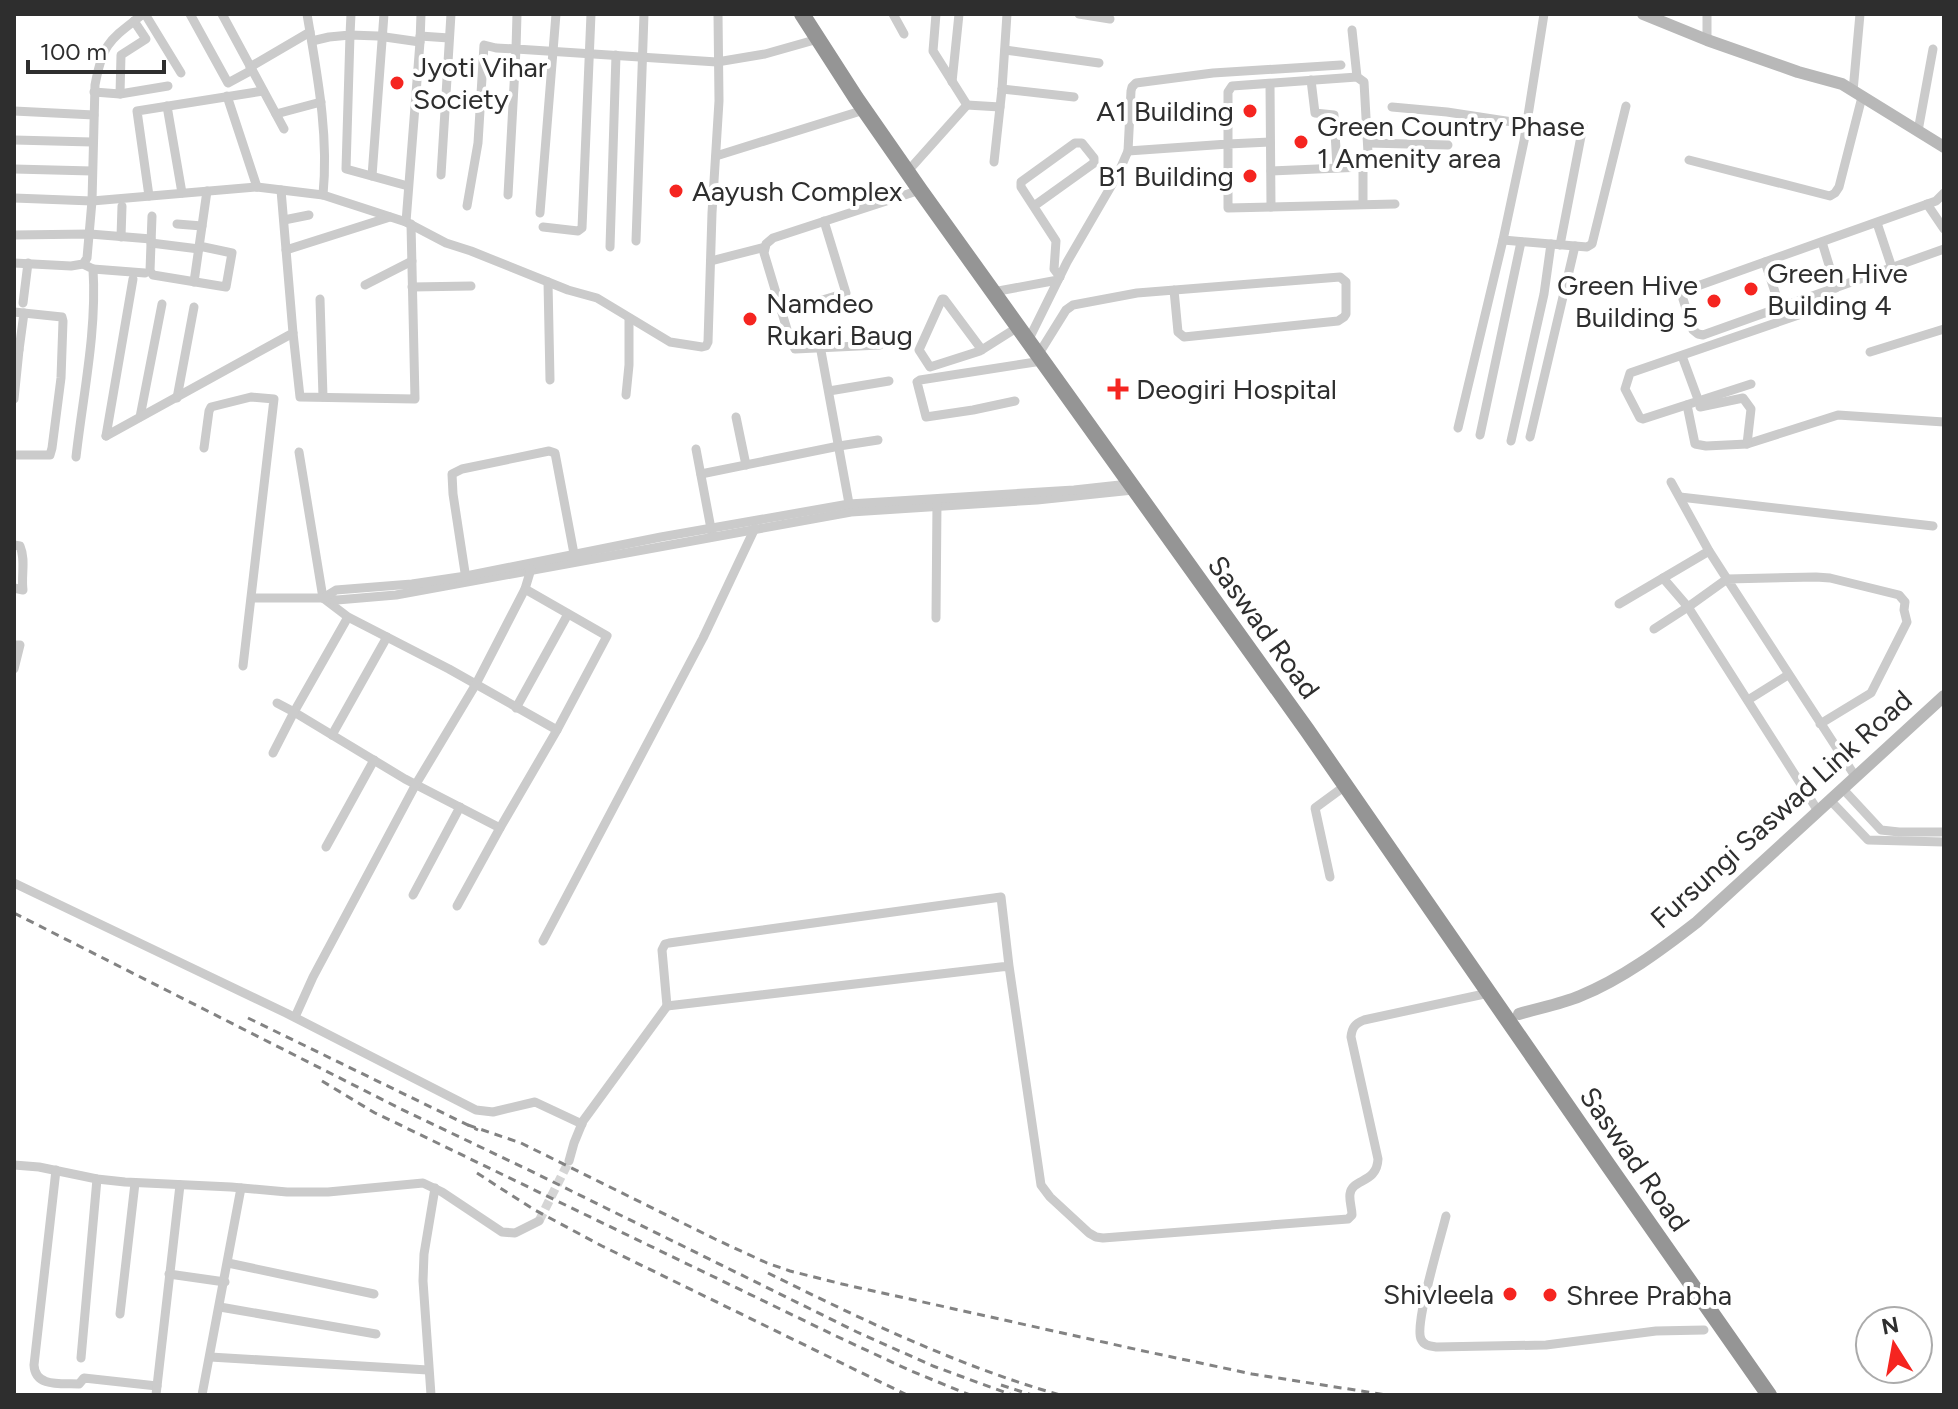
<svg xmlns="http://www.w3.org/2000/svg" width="1958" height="1409" font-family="Figtree,sans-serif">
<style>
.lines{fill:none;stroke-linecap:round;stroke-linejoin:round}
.street-tunnel{stroke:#d5d5d5;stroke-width:9;stroke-dasharray:9 4.5;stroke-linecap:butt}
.street{stroke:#cbcbcb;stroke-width:9}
.secondary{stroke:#b8b8b8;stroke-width:12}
.highway{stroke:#959595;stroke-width:16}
.rail{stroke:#838383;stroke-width:3;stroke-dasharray:8 6;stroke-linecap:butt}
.poi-dot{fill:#f52520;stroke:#fff;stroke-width:3}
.labels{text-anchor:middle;stroke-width:8;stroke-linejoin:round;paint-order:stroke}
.poi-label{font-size:28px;fill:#2e2e2e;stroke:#fff;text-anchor:start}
.street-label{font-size:28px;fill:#2e2e2e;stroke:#fff}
</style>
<rect width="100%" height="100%" fill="#fff"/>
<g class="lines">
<path class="street-tunnel" d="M539,1221L569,1161"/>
<g class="street">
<path d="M145,14L181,73"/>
<path d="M190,14L228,83L252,70"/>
<path d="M222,14L284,129"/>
<path d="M307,14C317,74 329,134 323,195"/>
<path d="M517,14L516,49L717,62L765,54L818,39"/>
<path d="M893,14L904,34"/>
<path d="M936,14L933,51L967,105"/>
<path d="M1079,14L1110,19"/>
<path d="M1352,30L1357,77"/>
<path d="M420,36L449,38"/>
<path d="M1707,40V14"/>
<path d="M312,41L329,37L350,35L351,14"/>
<path d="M1005,50L1099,63"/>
<path d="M250,67L310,32"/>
<path d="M1311,80L1315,113L1334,115L1337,167"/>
<path d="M952,82L959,14"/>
<path d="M1270,84L1271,207"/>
<path d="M1002,89L1074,97"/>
<path d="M1853,91L1860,14"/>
<path d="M94,92L120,94L168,86"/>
<path d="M120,94L121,55L146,39L134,21"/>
<path d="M227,96L257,187"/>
<path d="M967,105L1000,107"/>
<path d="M167,106L182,193"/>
<path d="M1392,107L1447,112L1526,124"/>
<path d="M14,111L94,115"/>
<path d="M276,114L321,102"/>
<path d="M1918,131L1933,49"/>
<path d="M14,140L92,142"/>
<path d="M1270,142L1228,144V208L1395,204"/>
<path d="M1368,143L1448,145"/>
<path d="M1128,151L1228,144V92L1232,86L1357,77L1364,82L1368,153V159L1363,167L1271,171"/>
<path d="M716,156L864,110"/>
<path d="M1689,160L1830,196L1835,193L1839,187L1862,97"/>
<path d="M994,162L1002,89L1007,14"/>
<path d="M14,169L92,171"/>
<path d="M908,171L967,105"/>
<path d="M441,175L451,14"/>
<path d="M372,176L384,14"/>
<path d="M408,186L346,169L350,35L378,36L420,42L421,14"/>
<path d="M1944,193L1936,201L1689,289L1684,294L1683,299L1693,330L1698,334L1703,335L1944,249"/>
<path d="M149,196L137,111L263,91"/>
<path d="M14,198L92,201L257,187L323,195L406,222L446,243L471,251L568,290L597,298L670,342L702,347L706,346L708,342L712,213L719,101L718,14"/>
<path d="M1363,204V167"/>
<path d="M1927,204L1944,229"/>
<path d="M467,206L478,143L484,45L496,48L516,49L508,195"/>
<path d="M1034,206L1094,163V158L1082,143H1075L1021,182V187L1056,241L1054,269L1060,277"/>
<path d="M540,213L556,14"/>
<path d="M152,216L150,271L153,275L226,287L232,253L199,246"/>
<path d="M284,220L309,215"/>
<path d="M406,222L420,42"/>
<path d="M1877,223L1892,268"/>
<path d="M177,224L202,226"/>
<path d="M543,227L578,231L582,228L591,14"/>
<path d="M14,235L90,234L151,239"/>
<path d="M121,237L122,206"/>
<path d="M1503,240L1587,247L1592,244L1626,106"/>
<path d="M636,241L644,14"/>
<path d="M1822,242L1836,288"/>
<path d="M151,243L199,249"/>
<path d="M1560,245L1583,126"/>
<path d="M610,247L616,55"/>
<path d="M286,250L390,217"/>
<path d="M711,261L765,247"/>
<path d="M1765,262L1780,307"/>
<path d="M14,263L71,266L83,264L87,258L92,201L95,85C103,42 110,40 143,14"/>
<path d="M93,269L145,273"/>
<path d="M194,282L207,191"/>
<path d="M548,282L550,380"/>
<path d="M365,285L412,261"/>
<path d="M412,287L471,286"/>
<path d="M993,292L1058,280"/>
<path d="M320,299L323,397"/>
<path d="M23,303L28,263"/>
<path d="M14,312L62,317L63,321L61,378L52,448L50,455H14"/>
<path d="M782,312L846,293L824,221"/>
<path d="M293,333L300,397L415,399L411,224"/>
<path d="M1028,341L1067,262L1117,176L1128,151L1131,91L1132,87L1136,83L1213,73L1341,65"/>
<path d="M880,345L795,349L789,336L764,253L766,244L773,238L920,190"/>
<path d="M14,349L19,350L14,399"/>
<path d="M19,350L24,313"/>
<path d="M982,350L944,299H942L919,350L930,367L980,351L1018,327"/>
<path d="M821,351L850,509"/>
<path d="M1870,352L1944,329"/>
<path d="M1038,355L1066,310L1073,305L1137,293L1340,277L1346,282V314L1344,317L1338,321L1184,337L1178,332L1174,290"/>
<path d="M1682,356L1699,402"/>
<path d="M1751,384L1643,419L1640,418L1625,389L1630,373L1816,309"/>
<path d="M829,391L889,381"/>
<path d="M626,395L629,365V318"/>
<path d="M177,398L194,307"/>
<path d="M1015,401L973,410L926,417L917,382L920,380L1042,361"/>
<path d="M1687,405L1695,444L1706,446L1747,444L1838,415L1944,422"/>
<path d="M1700,407L1743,398L1751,409L1747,444"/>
<path d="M140,417L162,304"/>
<path d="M736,417L746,465"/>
<path d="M1458,428L1503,240L1524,141L1544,14"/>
<path d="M1480,435L1521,242"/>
<path d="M106,436L293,333L281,190"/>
<path d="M106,436L133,279"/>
<path d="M1530,437L1575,246"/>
<path d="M1511,441L1544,294L1551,244"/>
<path d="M204,448L209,411L211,407L251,397L274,399L243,666"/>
<path d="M696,449L712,534"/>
<path d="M299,452L323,598L348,617L449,669L557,730L500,828L405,779L294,712L348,617"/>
<path d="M76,457C83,395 97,331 93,269L83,264"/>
<path d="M701,474L839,446L878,440"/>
<path d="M1680,497L1933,526"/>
<path d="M14,545L20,546C26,560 21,575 23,590L14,588"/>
<path d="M1663,578L1688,607L1818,811"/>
<path d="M466,579L453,494L452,474L462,469L549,451L555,453L575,559"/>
<path d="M525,589L607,636L557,730"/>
<path d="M252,598H323L337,600L396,595L851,512L1037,500L1133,490"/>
<path d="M323,598L336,590L412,584L466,576L661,537L849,504L1074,490L1129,484"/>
<path d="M1619,604L1709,551"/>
<path d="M936,618L937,502"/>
<path d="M1654,629L1688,607L1727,579L1709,551L1671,482"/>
<path d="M14,645H20L14,669"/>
<path d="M1748,700L1788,675"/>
<path d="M516,708L568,614"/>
<path d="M1820,724L1871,693L1907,622L1904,610L1905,602L1899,595L1830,578L1816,577L1727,579L1855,776"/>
<path d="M332,735L387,637"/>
<path d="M273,753L294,712L277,703"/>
<path d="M1842,788L1881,830L1899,832H1944"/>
<path d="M1830,800L1868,840L1944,842"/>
<path d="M326,847L374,760"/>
<path d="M1330,877L1315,808L1345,786"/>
<path d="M14,883L286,1013L476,1110L493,1112L535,1102L582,1124"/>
<path d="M413,895L460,807"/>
<path d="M457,906L500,828"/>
<path d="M543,941L703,638L755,528"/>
<path d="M1009,966L1001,897L669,943L665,944L662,950L667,1006L1009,966L1041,1185L1050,1197L1089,1233L1096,1237L1103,1238L1348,1219L1352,1215C1352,1208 1349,1201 1350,1194C1352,1178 1377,1184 1378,1159L1351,1037C1352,1027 1355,1024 1364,1020L1489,993"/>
<path d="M295,1017L313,977L416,784L476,684L525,589L531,569"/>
<path d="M569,1161L574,1143L583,1121L667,1006"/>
<path d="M14,1165L39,1167L97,1179L125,1182L231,1187L287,1192H328L423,1183L442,1192L502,1232L515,1233L539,1221"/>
<path d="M56,1170L34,1365C35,1388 62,1383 79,1384L84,1378L157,1386"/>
<path d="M1446,1216C1441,1237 1414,1324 1421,1339C1424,1346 1430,1346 1437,1347L1546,1345L1656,1331L1704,1330"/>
<path d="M228,1263L374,1294"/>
<path d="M169,1274L225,1282"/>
<path d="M220,1307L376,1334"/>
<path d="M120,1314L135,1183"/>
<path d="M210,1357L428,1370"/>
<path d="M81,1358L97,1179"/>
<path d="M156,1395L180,1185"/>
<path d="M202,1395L241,1188"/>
<path d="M431,1395L423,1281L424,1254L435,1188"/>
</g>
<g class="secondary">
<path d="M1643,14L1707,40L1798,72L1842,84L1944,147"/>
<path d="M1519,1014C1539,1008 1561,1004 1580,996C1622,979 1661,950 1697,922L1944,696"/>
</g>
<path class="highway" d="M802,14L856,98L920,190L1307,730L1608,1165L1769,1395"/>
<g class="rail">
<path d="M14,913L401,1109L537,1174L857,1332L933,1366L1012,1395"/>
<path d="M248,1018L478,1130"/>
<path d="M322,1081L375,1113L394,1122L836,1336L911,1371L970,1395"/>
<path d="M468,1125L521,1143L715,1239L767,1263L790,1271L842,1284L1139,1350L1252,1374L1387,1395"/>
<path d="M477,1173L533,1209L602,1246L907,1395"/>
<path d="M768,1273C863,1320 958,1366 1060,1395"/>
<path d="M1001,1385L1032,1395"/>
</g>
</g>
<g class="poi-dot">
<circle cx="397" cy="83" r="8"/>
<circle cx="1250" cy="111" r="8"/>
<circle cx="1301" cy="142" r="8"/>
<circle cx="1250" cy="176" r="8"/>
<circle cx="676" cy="191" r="8"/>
<circle cx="1751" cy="289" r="8"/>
<circle cx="1714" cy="301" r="8"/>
<circle cx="750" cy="319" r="8"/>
<path d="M1114 377h8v8h8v8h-8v8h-8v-8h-8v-8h8z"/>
<circle cx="1510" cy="1294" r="8"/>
<circle cx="1550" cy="1295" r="8"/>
</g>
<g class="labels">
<g class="poi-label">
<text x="413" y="77">Jyoti Vihar<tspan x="413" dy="32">Society</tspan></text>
<text x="1234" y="121" text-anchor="end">A1 Building</text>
<text x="1317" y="136">Green Country Phase<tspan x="1317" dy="32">1 Amenity area</tspan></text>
<text x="1234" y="186" text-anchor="end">B1 Building</text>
<text x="692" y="201">Aayush Complex</text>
<text x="1767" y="283">Green Hive<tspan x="1767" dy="32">Building 4</tspan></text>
<text x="1698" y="295" text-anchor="end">Green Hive<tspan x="1698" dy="32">Building 5</tspan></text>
<text x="766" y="313">Namdeo<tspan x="766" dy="32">Rukari Baug</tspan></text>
<text x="1136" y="399">Deogiri Hospital</text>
<text x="1494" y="1304" text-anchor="end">Shivleela</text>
<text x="1566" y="1305">Shree Prabha</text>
</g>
<g class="street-label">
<text transform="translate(1264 627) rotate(54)" y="10">Saswad Road</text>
<text transform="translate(1781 809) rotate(-42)" y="10">Fursungi Saswad Link Road</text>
<text transform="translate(1635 1159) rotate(55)" y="10">Saswad Road</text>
</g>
</g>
<rect width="1958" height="1409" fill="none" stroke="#2e2e2e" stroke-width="32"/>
<g transform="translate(1894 1345) rotate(349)"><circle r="38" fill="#ffffff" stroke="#ababab" stroke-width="2"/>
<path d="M0-6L14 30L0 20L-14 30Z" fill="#f52520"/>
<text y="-12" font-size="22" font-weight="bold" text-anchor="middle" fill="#2e2e2e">N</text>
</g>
<path d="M28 60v12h136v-12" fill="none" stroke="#2e2e2e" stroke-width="4"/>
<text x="40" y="60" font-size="24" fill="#2e2e2e" stroke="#ffffff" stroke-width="6" paint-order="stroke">100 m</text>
</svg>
